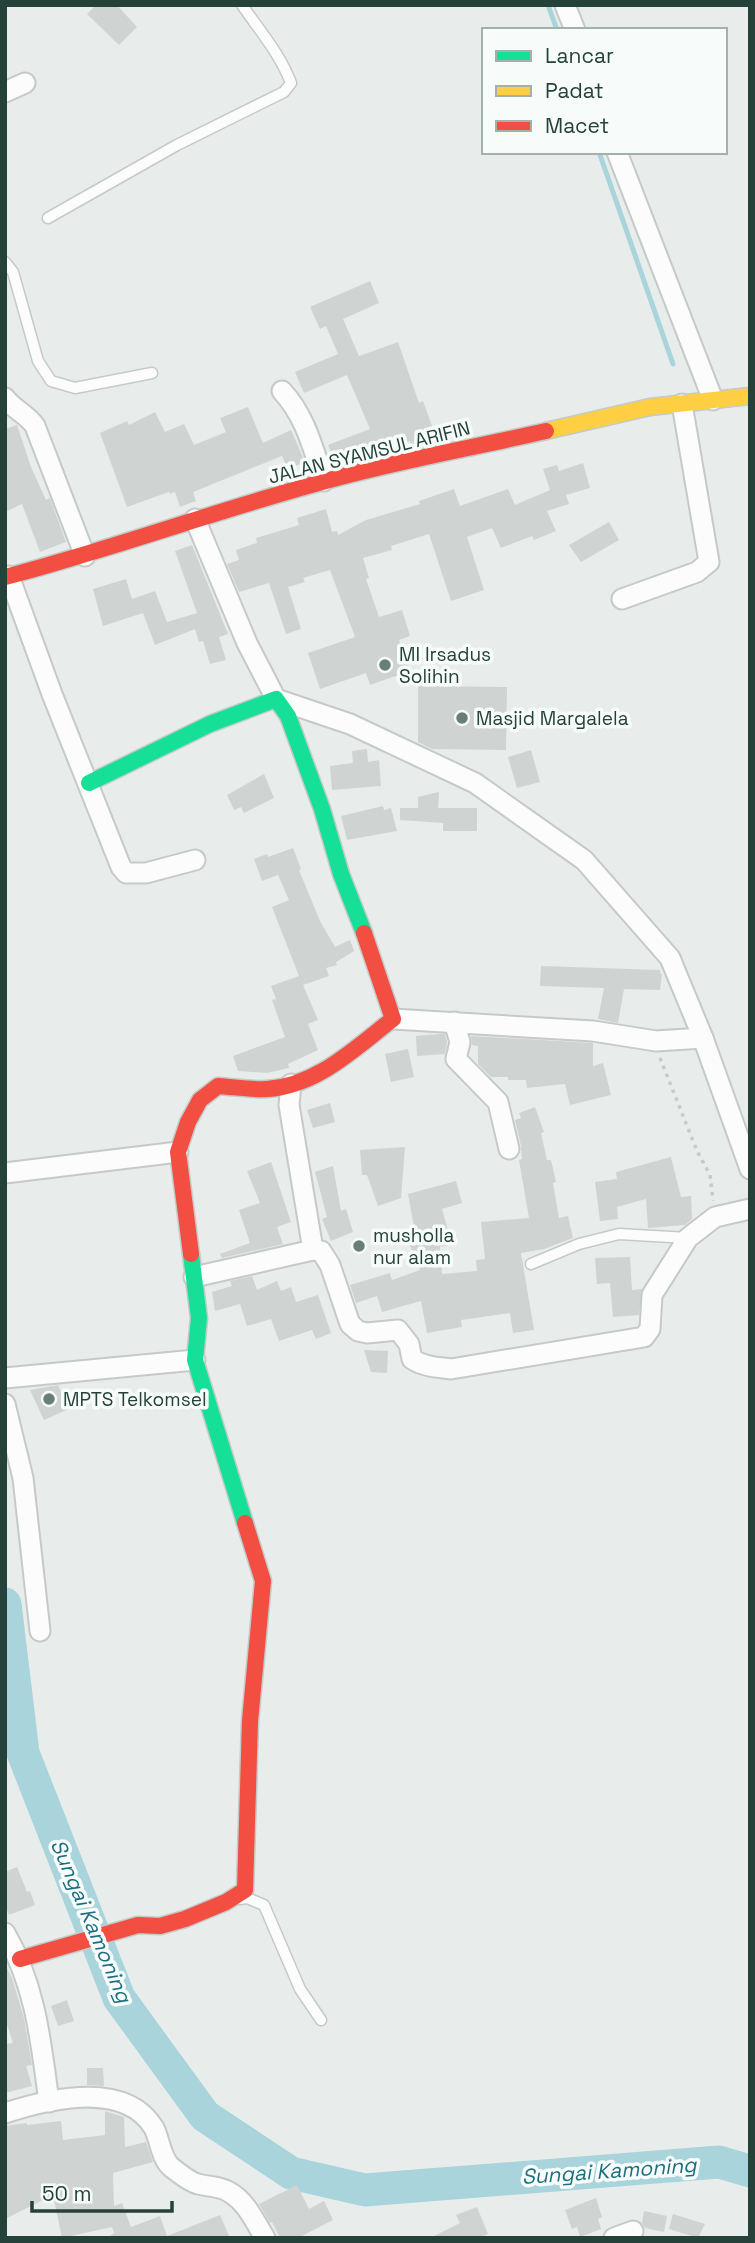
<svg xmlns="http://www.w3.org/2000/svg" width="755" height="2243" font-family="'Space Grotesk',sans-serif">
<style>
.lines{fill:none;stroke-linecap:round;stroke-linejoin:round}
.stream{stroke:#a9d4db;stroke-width:5}
.river{stroke:#a9d4db;stroke-width:33}
.building{fill:#cfd4d2}
.lane-casing{stroke:#c5cac8;stroke-width:13}
.street-casing{stroke:#c5cac8;stroke-width:23}
.fast-casing{stroke:#c3cbc8;stroke-width:19}
.slow-casing{stroke:#c3cbc8;stroke-width:19}
.jam-casing{stroke:#c3cbc8;stroke-width:19}
.path{stroke:#c3ccca;stroke-width:3.5;stroke-dasharray:3.5 5;stroke-linecap:butt}
.lane{stroke:#fcfcfc;stroke-width:10}
.street{stroke:#fcfcfc;stroke-width:19}
.fast{stroke:#16e098;stroke-width:16}
.slow{stroke:#ffcf43;stroke-width:16}
.jam{stroke:#f24e42;stroke-width:16}
.poi-dot{fill:#697e78;stroke:#f7fbf9;stroke-width:2.5}
.labels{text-anchor:middle;stroke-width:7;stroke-linejoin:round;paint-order:stroke}
.street-label{font-size:19px;fill:#24423a;stroke:#f7fbf9}
.poi-label{font-size:19px;fill:#24423a;stroke:#f7fbf9;text-anchor:start}
.water-label{font-size:21px;font-style:italic;fill:#1c6f80;stroke:#f7fbf9}
</style>
<rect width="100%" height="100%" fill="#e8edeb"/>
<g class="lines">
<g class="stream">
<path d="M548,5L557,30"/>
<path d="M599,152L673,364"/>
</g>
<path class="river" d="M5,1604L23,1753L119,1998L205,2116L291,2173L365,2190L719,2162L750,2171"/>
</g>
<g class="building">
<path d="M96,5H117L137,27L119,45L87,14Z"/>
<path d="M370,281L379,303L343,319L359,356L398,342L419,403L423,401L436,437L411,445L410,441L391,450L335,462L328,445L370,429L347,375L304,393L295,372L338,354L326,326L320,329L310,307Z"/>
<path d="M248,407L263,443L291,430L305,462L288,469L282,456L193,492L196,501L180,507L175,492L170,494L169,492L127,507L100,433L127,421L129,425L155,412L165,432L184,424L194,445L226,432L220,418Z"/>
<path d="M17,425L31,467L46,500L50,498L66,542L40,552L22,504L5,512V429Z"/>
<path d="M583,463L590,488L566,495L569,504L547,511L556,531L534,540L532,536L501,548L492,528L467,537L484,590L451,601L429,534L391,546L392,550L363,558L369,578L366,579L379,617L402,610L410,636L399,640L410,671L370,685L366,673L320,689L308,653L355,637L330,570L303,578L305,582L288,587L301,629L286,634L269,583L239,592L227,564L239,560L236,550L257,543L256,538L299,525L297,518L326,509L332,532L337,531L338,535L366,520L420,504L419,501L454,489L460,506L508,489L515,505L550,490L543,469L557,465L559,471Z"/>
<path d="M609,522L619,540L581,562L569,545Z"/>
<path d="M192,545L228,634L219,637L226,660L210,664L203,641L199,642L195,629L155,645L143,613L103,626L93,589L126,579L132,599L155,591L167,622L197,613L175,551Z"/>
<path d="M418,686L507,687L506,750L432,749L418,742Z"/>
<path d="M367,749L368,762L379,760L381,786L332,790L330,766L353,763L352,751Z"/>
<path d="M531,750L540,782L517,788L508,757Z"/>
<path d="M264,774L274,798L244,813L241,807L234,810L227,795Z"/>
<path d="M439,792L438,808H477V831H443V823L400,820V808H418V797Z"/>
<path d="M383,806L384,810L391,808L397,831L347,840L341,816Z"/>
<path d="M293,848L301,869L299,870L320,921L335,947L350,940L354,951L336,962L337,965L326,968L329,976L303,985L318,1020L308,1024L318,1050L288,1064L289,1068L267,1073L238,1071L233,1056L285,1037L272,1000L276,999L271,986L299,976L272,907L289,900L278,875L262,881L254,859L267,854L268,857Z"/>
<path d="M541,966L660,970V973L662,974L660,990L624,989L618,1023L598,1019L604,988L540,986Z"/>
<path d="M440,1034H445L447,1042L445,1054L417,1056L416,1036Z"/>
<path d="M471,1036L593,1043V1066L603,1063L611,1095L570,1105L565,1084L527,1088L526,1080H508V1077H491L478,1064V1046L472,1045Z"/>
<path d="M408,1049L414,1077L391,1082L385,1054Z"/>
<path d="M330,1103L335,1122L313,1128L307,1110Z"/>
<path d="M535,1107L544,1132L541,1133L547,1160H551L556,1182L553,1183L559,1218L568,1216L573,1238L544,1249L521,1253L534,1330L513,1333L510,1313L461,1320L462,1327L427,1333L421,1301L382,1312L377,1296L356,1303L350,1285L390,1273L392,1280L420,1270L404,1231L414,1227L408,1194L456,1181L462,1203L442,1209L452,1244L440,1247L442,1274L477,1271L476,1260L485,1259L481,1222L529,1218L519,1160L522,1159L521,1146L515,1120L521,1118L519,1113Z"/>
<path d="M405,1147L401,1198L378,1206L367,1175H362L360,1150Z"/>
<path d="M671,1157L681,1197L691,1196L692,1219L685,1225L648,1228L646,1199L617,1207L618,1219L600,1221L595,1182L617,1179L616,1172Z"/>
<path d="M271,1162L291,1222L277,1227L283,1244L222,1258L220,1254L250,1243L239,1210L260,1203L247,1171Z"/>
<path d="M333,1166L341,1211L346,1209L353,1232L331,1241L322,1219L327,1217L315,1172Z"/>
<path d="M630,1257L632,1290L642,1289L639,1315L613,1317L610,1283L597,1284L595,1258Z"/>
<path d="M252,1276L257,1290L277,1281L281,1291L291,1287L296,1302L318,1295L331,1333L316,1339L312,1330L279,1341L271,1319L247,1326L240,1304L215,1311L212,1292L232,1286L230,1281Z"/>
<path d="M364,1350L388,1351L387,1373L371,1372Z"/>
<path d="M58,1385L69,1409L44,1420L30,1390Z"/>
<path d="M17,1867L27,1892L30,1891L35,1905L9,1915L5,1905V1872Z"/>
<path d="M5,1964L12,1978L24,2018L32,2065L26,2066L32,2086L5,2093V2044L13,2043L5,2018Z"/>
<path d="M67,2000L74,2021L58,2026L51,2006Z"/>
<path d="M87,2068H103L104,2086L87,2085Z"/>
<path d="M105,2111L124,2117L125,2147L146,2142L153,2162L113,2173L114,2206L122,2203L131,2227L160,2216L167,2236L220,2215L230,2238H107L114,2233L112,2227L62,2238L53,2195L5,2219V2126L27,2123V2125L61,2121L63,2140L105,2135Z"/>
<path d="M297,2185L309,2209L324,2201L333,2220L298,2238H280L272,2222L270,2223L259,2204Z"/>
<path d="M596,2198L602,2217L598,2219L601,2229L580,2237L577,2227L572,2229L565,2210Z"/>
<path d="M477,2207L488,2234L479,2238H430L460,2223L456,2215Z"/>
<path d="M644,2211L667,2216L664,2232L645,2228L642,2223Z"/>
<path d="M673,2214L705,2224L698,2238L669,2229Z"/>
</g>
<g class="lines">
<defs>
<g id="lane">
<path d="M48,218L177,145L284,92L291,83C280,54 260,31 242,5"/>
<path d="M5,262L13,272L38,361L51,381L75,388L152,373"/>
<path d="M531,1264L579,1244L619,1234L688,1238"/>
<path d="M240,1899L247,1898L264,1905L300,1989L321,2020"/>
</g>
<g id="street">
<path d="M565,5L575,30"/>
<path d="M5,92L25,83"/>
<path d="M617,152L713,400"/>
<path d="M282,391C306,417 313,449 324,481"/>
<path d="M5,398C14,410 27,414 35,426L85,556"/>
<path d="M195,519L247,643L276,699L350,724L475,783L584,860L670,958L703,1038L750,1169"/>
<path d="M9,576L52,694L121,867L126,873H146L195,860"/>
<path d="M622,599L697,572L709,562L682,404"/>
<path d="M393,1019L593,1031L656,1041L703,1038"/>
<path d="M454,1022L460,1042L456,1059L498,1102L509,1149"/>
<path d="M291,1084L289,1105L313,1250"/>
<path d="M5,1173L178,1152"/>
<path d="M194,1277L313,1250L321,1251L330,1265L350,1324L358,1331L367,1333L398,1330L409,1344L412,1359C424,1367 437,1367 451,1369L644,1337L650,1329L652,1295L688,1238L715,1217L750,1209"/>
<path d="M5,1378L195,1360"/>
<path d="M5,1404L23,1478L40,1631"/>
<path d="M5,1933C36,1986 41,2043 49,2102"/>
<path d="M5,2113C48,2099 125,2080 154,2128C160,2140 161,2158 171,2167C179,2173 189,2182 198,2184C209,2187 220,2186 229,2192C246,2201 255,2222 265,2238"/>
<path d="M614,2238L633,2231"/>
</g>
<g id="fast">
<path d="M89,783L210,724L276,699L288,716L322,809L341,874L364,933"/>
<path d="M191,1254L199,1318L195,1360L245,1523"/>
</g>
<path id="slow" d="M546,431L650,407L750,396"/>
<g id="jam">
<path d="M5,577C112,549 215,511 322,482C396,461 472,448 546,431"/>
<path d="M191,1254L178,1152L188,1122L200,1100L218,1086C234,1087 251,1090 267,1089C317,1086 355,1048 393,1019L364,933"/>
<path d="M20,1959L138,1925L160,1926L185,1919L226,1902L245,1890L250,1721L263,1581L245,1523"/>
</g>
</defs>
<use href="#lane" class="lane-casing"/>
<use href="#street" class="street-casing"/>
<use href="#fast" class="fast-casing"/>
<use href="#slow" class="slow-casing"/>
<use href="#jam" class="jam-casing"/>
<path class="path" d="M660,1058L697,1151L710,1175L713,1201"/>
<use href="#lane" class="lane"/>
<use href="#street" class="street"/>
<use href="#fast" class="fast"/>
<use href="#slow" class="slow"/>
<use href="#jam" class="jam"/>
</g>
<g class="poi-dot">
<circle cx="385" cy="665" r="7"/>
<circle cx="462" cy="718" r="7"/>
<circle cx="359" cy="1246" r="7"/>
<circle cx="49" cy="1399" r="7"/>
</g>
<g class="labels">
<g class="street-label">
<text transform="translate(369 452) rotate(-14)" y="7">JALAN SYAMSUL ARIFIN</text>
</g>
<g class="poi-label">
<text x="399" y="661">MI Irsadus<tspan x="399" dy="22">Solihin</tspan></text>
<text x="476" y="725">Masjid Margalela</text>
<text x="373" y="1242">musholla<tspan x="373" dy="22">nur alam</tspan></text>
<text x="63" y="1406">MPTS Telkomsel</text>
</g>
<g class="water-label">
<text transform="translate(91 1921) rotate(67)" y="7">Sungai Kamoning</text>
<text transform="translate(609 2171) rotate(-4)" y="7">Sungai Kamoning</text>
</g>
</g>
<rect width="755" height="2243" fill="none" stroke="#24423a" stroke-width="14"/>
<rect x="482" y="28" width="245" height="126" fill="#f7fbf9" stroke="#a3b1ad" stroke-width="2"/>
<rect x="496" y="51" width="35" height="10" fill="#16e098" stroke="#a3b1ad" stroke-width="2"/>
<text x="545" y="63" font-size="21" fill="#24423a">Lancar</text>
<rect x="496" y="86" width="35" height="10" fill="#ffcf43" stroke="#a3b1ad" stroke-width="2"/>
<text x="545" y="98" font-size="21" fill="#24423a">Padat</text>
<rect x="496" y="121" width="35" height="10" fill="#f24e42" stroke="#a3b1ad" stroke-width="2"/>
<text x="545" y="133" font-size="21" fill="#24423a">Macet</text>
<path d="M32 2201v10h140v-10" fill="none" stroke="#24423a" stroke-width="3.5"/>
<text x="42" y="2201" font-size="21" fill="#24423a" stroke="#f7fbf9" stroke-width="5" paint-order="stroke">50 m</text>
</svg>
